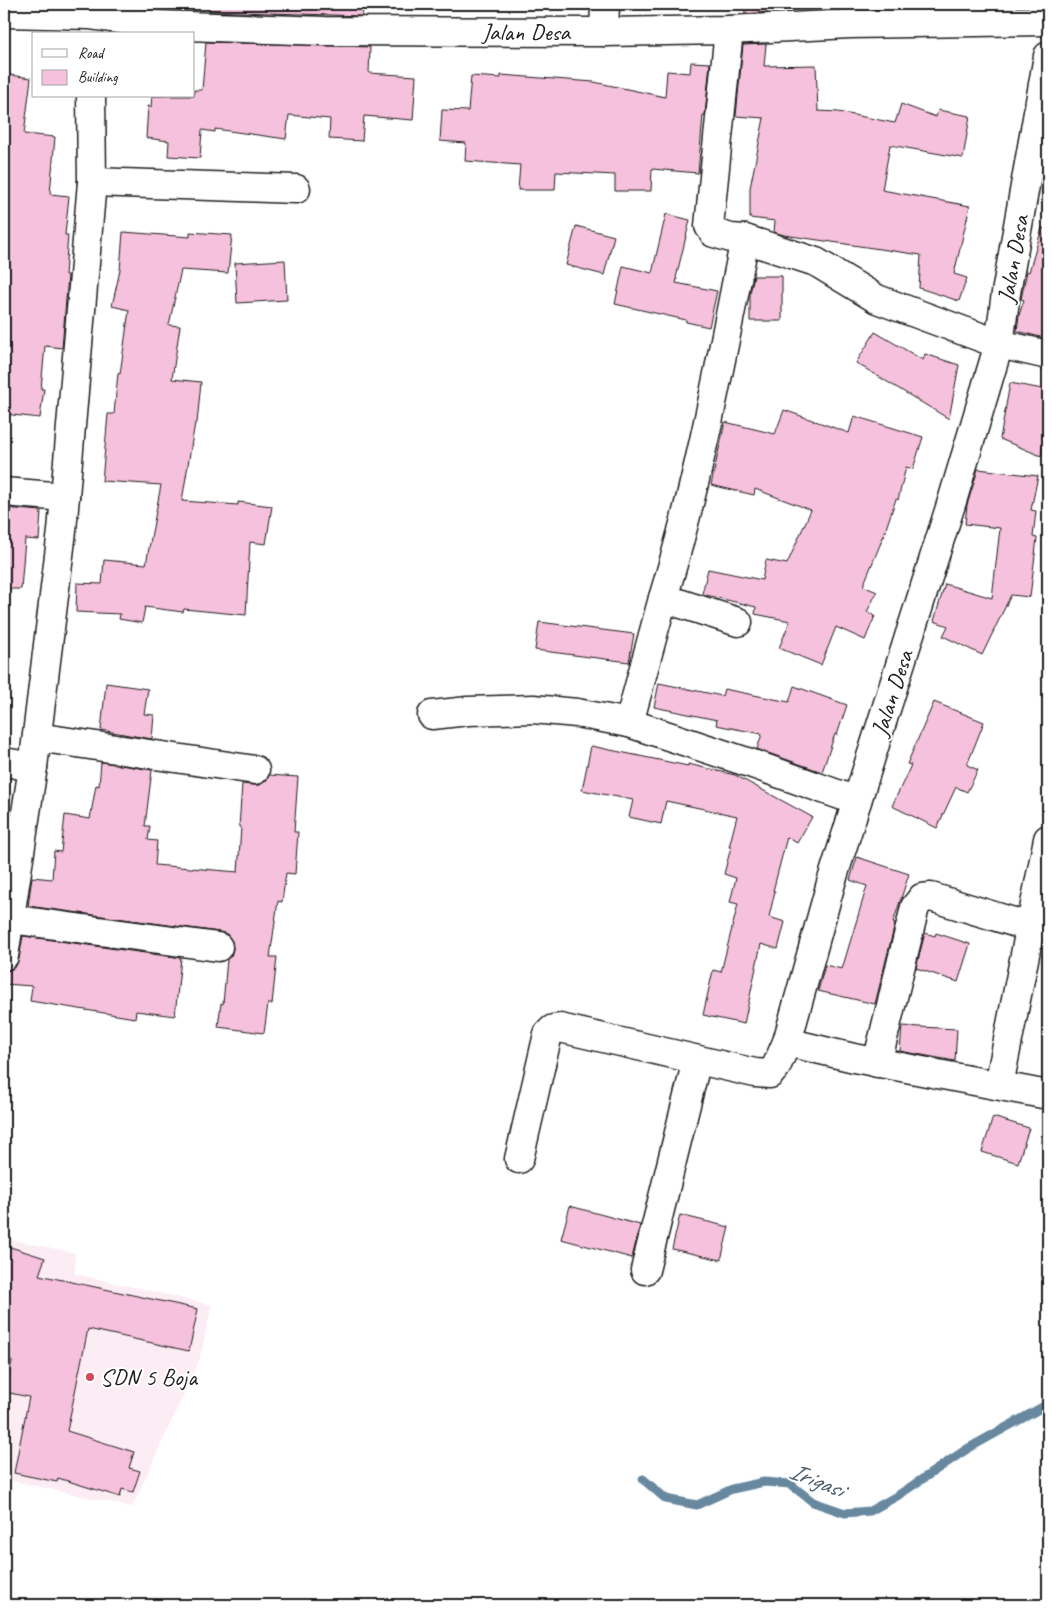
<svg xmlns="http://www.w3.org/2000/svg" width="1052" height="1609" font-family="Caveat,sans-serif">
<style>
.built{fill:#fcecf4}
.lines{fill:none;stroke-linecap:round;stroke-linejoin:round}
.stream{stroke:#6788a0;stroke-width:9}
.building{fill:#f6c1dc;stroke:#1c1c1c}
.minor-casing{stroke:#1c1c1c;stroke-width:31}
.minor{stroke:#fff;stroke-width:28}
.poi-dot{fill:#d1495b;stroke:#fff;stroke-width:2}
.labels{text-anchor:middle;stroke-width:4;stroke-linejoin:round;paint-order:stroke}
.street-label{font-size:24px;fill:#1c1c1c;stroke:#fff}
.poi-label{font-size:24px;fill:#1c1c1c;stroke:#fff;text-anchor:start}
.water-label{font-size:25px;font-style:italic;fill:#485b69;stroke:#fff}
</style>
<rect width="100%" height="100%" fill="#fff"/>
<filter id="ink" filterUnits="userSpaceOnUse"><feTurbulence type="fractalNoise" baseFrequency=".02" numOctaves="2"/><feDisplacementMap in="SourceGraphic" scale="10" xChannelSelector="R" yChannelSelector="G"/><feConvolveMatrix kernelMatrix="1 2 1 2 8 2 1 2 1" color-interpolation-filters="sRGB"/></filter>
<g filter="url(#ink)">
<path class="built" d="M4,1238L75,1253V1274L212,1305L199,1361L132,1507L4,1479Z"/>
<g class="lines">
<path class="stream" d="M643,1479L666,1499L697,1505L732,1489L764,1482L790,1484L813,1502L845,1513L870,1511L897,1496L967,1449L1048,1404"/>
</g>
<g class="building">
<path d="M210,4H364L362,16L209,11Z"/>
<path d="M745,4H769L768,12L745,14Z"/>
<path d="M206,42L370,47L369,73L416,76L413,120L364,116L362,141L329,139L330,119L289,115L286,139L215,129V132L202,130L200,158L168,156L169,141L146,138L148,106L151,107L152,96H194V90H202Z"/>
<path d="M766,44L764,66L816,65L818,111L838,112L895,123L901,104L936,117L938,110L970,116L963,158L890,145L882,190L970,206L954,274L967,278L959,301L919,288L921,255L784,235L774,232L775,221L750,218V188L764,118L736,116L743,45Z"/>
<path d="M691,62L710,63L705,115H703L698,173L652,169L651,191H615V175L556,172L555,190H518L520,165L465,161L466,143L440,141L442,110L468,111L471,76L501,78V75L594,82L665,97L667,71L690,73Z"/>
<path d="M4,74L31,78L24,134L55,137L50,194L69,196L65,235H68L65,275H68L62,348L45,346L41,389H44L40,418L4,414Z"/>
<path d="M666,214L690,220L676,278L677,279L676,283L717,291L709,327L686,322V320L615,304L623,266L652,273Z"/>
<path d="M576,226L614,236L604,275L566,265Z"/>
<path d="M1042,228L1048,229V339L1017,331L1019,315L1024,300L1021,299L1027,271L1029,272Z"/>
<path d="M123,232L190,237V232L232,235L228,273L181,270L169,325L180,326L172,379L201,382L197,423H195L182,501L238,505V502L272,506L266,544L250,542L246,615L184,609L183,612L145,607L142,623L119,619L120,614L76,612L77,583L102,584L104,560L146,564L161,485L102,481L108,414H114L118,373L120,374L129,310L112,306L120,270Z"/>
<path d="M285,260L287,300L237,303L235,263Z"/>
<path d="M754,276H782V321H750V293Z"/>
<path d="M875,332L923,360L925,354L959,365L949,419L856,363Z"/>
<path d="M1010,383L1048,390V431H1046L1041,456L1000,439Z"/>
<path d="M784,410L849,433L854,416L923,437L913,469L906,467L898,500L896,499L882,540L863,586L877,592L867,612L875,616L865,640L836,627L821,665L779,648L790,621L755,614L756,607L702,594L708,569L762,580L766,560L787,564L811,510L755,489L754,495L711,485L725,422L775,434Z"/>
<path d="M978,469L1038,476L1031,510L1036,511L1033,537L1037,538L1030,597L1011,595L982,655L943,636L948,626L934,621L945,584L992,598L1000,528L965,524L967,505Z"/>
<path d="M4,508L41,511L39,540L25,539L21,589H4Z"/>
<path d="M539,622L634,634L629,662L535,650Z"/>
<path d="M106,683L148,689L144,714L154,715L152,739L101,730Z"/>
<path d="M659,683L722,696L724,689L789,702L794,686L847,705L837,735L835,734L822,772L757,749L762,734L716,725L717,720L654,707Z"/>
<path d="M934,702L984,722L967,765L978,770L967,792L956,787L937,828L892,806L911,765L907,764Z"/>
<path d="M591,746L688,766V764L735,775L812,817L797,843L787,837L773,891H775L769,917L785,922L778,949L761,944L744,1024L703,1015L713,970L721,972L738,904L730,902L736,878L724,874L731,847H729L737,816L666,801L661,824L629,817L633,800L582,790Z"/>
<path d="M101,762L152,770L145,826H150L148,840L157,841L155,865L238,872L241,827H239L242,784L253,785H260L267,780L269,775L298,777L294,832H298L295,874L286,873L282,902L278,901L270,957H277L272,1004H268L264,1033L218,1027L221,1003L223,1004L227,959L231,956L233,949L232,941L227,934L220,932L28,906L32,877L52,879L54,851L61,852L65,815L90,819L96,785L99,786Z"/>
<path d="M857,857L909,874L893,923L895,924L875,1004L818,991L825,965L842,969L867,886L850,880Z"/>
<path d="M925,933L935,936L936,933L970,944L958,982L916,968Z"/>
<path d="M23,936L181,958L175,1016L136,1011L135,1018L30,1001L32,986L4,984V971L10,970L16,966L19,959Z"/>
<path d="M902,1026L957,1029L955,1061L900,1051Z"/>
<path d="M993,1117L1029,1128L1018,1163L982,1152Z"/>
<path d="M570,1206L640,1225L632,1258L561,1239Z"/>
<path d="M680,1215L729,1227L721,1260L672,1249Z"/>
<path d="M4,1245L45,1258L39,1275L198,1309L189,1351L88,1329L67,1431L134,1452L129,1468L140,1471L133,1492L122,1489L120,1497L58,1478L57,1482L14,1473L29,1397L5,1392L12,1361L4,1353Z"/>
</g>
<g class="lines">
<defs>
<g id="minor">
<path d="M4,13L89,15L159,25L324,31L604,32L729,30L850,24L1048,21"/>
<path d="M729,30L709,226L714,233L731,238L745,239L816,262L877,299L999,344L1048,355"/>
<path d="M604,32L605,4"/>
<path d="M92,182L296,189"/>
<path d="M4,492L65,497"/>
<path d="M663,598C699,481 721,359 745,239"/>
<path d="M432,715L468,711L533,709L577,713L629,723L747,762L857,801"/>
<path d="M629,723L663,598L738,622"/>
<path d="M37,737L255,770"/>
<path d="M4,762L33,767"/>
<path d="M10,919L218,947"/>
<path d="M4,956L33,767L62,531L92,182L91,96"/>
<path d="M787,1042L854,1058L1048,1095"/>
<path d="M877,1063L915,907L922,898L931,897L1030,927"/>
<path d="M999,1085L1048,839"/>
<path d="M519,1159L548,1034L553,1029L560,1028L755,1073L770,1074L776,1067L787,1042L831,883L953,498L999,344L1006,293L1048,56"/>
<path d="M645,1270L697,1060"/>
</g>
</defs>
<use href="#minor" class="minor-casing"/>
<use href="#minor" class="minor"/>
</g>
</g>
<circle class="poi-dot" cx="90" cy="1377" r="5"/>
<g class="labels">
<g class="street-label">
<text x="526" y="40">Jalan Desa</text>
<text transform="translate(1013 259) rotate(-80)" y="8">Jalan Desa</text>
<text transform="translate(892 693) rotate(-72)" y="8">Jalan Desa</text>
</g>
<g class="poi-label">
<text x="100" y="1385">SDN 5 Boja</text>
</g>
<g class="water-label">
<text transform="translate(817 1479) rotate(22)" y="9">Irigasi</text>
</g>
</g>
<rect width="1052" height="1609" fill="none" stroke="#fff" stroke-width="20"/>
<rect x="10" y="10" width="1032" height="1589" fill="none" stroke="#1c1c1c" stroke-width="2" filter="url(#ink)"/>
<rect x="32" y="32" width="162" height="65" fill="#ffffff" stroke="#a4a4a4"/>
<rect x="42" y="49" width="25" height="8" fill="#ffffff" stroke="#a4a4a4"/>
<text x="78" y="58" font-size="15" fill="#1c1c1c">Road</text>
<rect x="42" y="70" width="25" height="15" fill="#f6c1dc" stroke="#a4a4a4"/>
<text x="78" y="82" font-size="15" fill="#1c1c1c">Building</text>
</svg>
